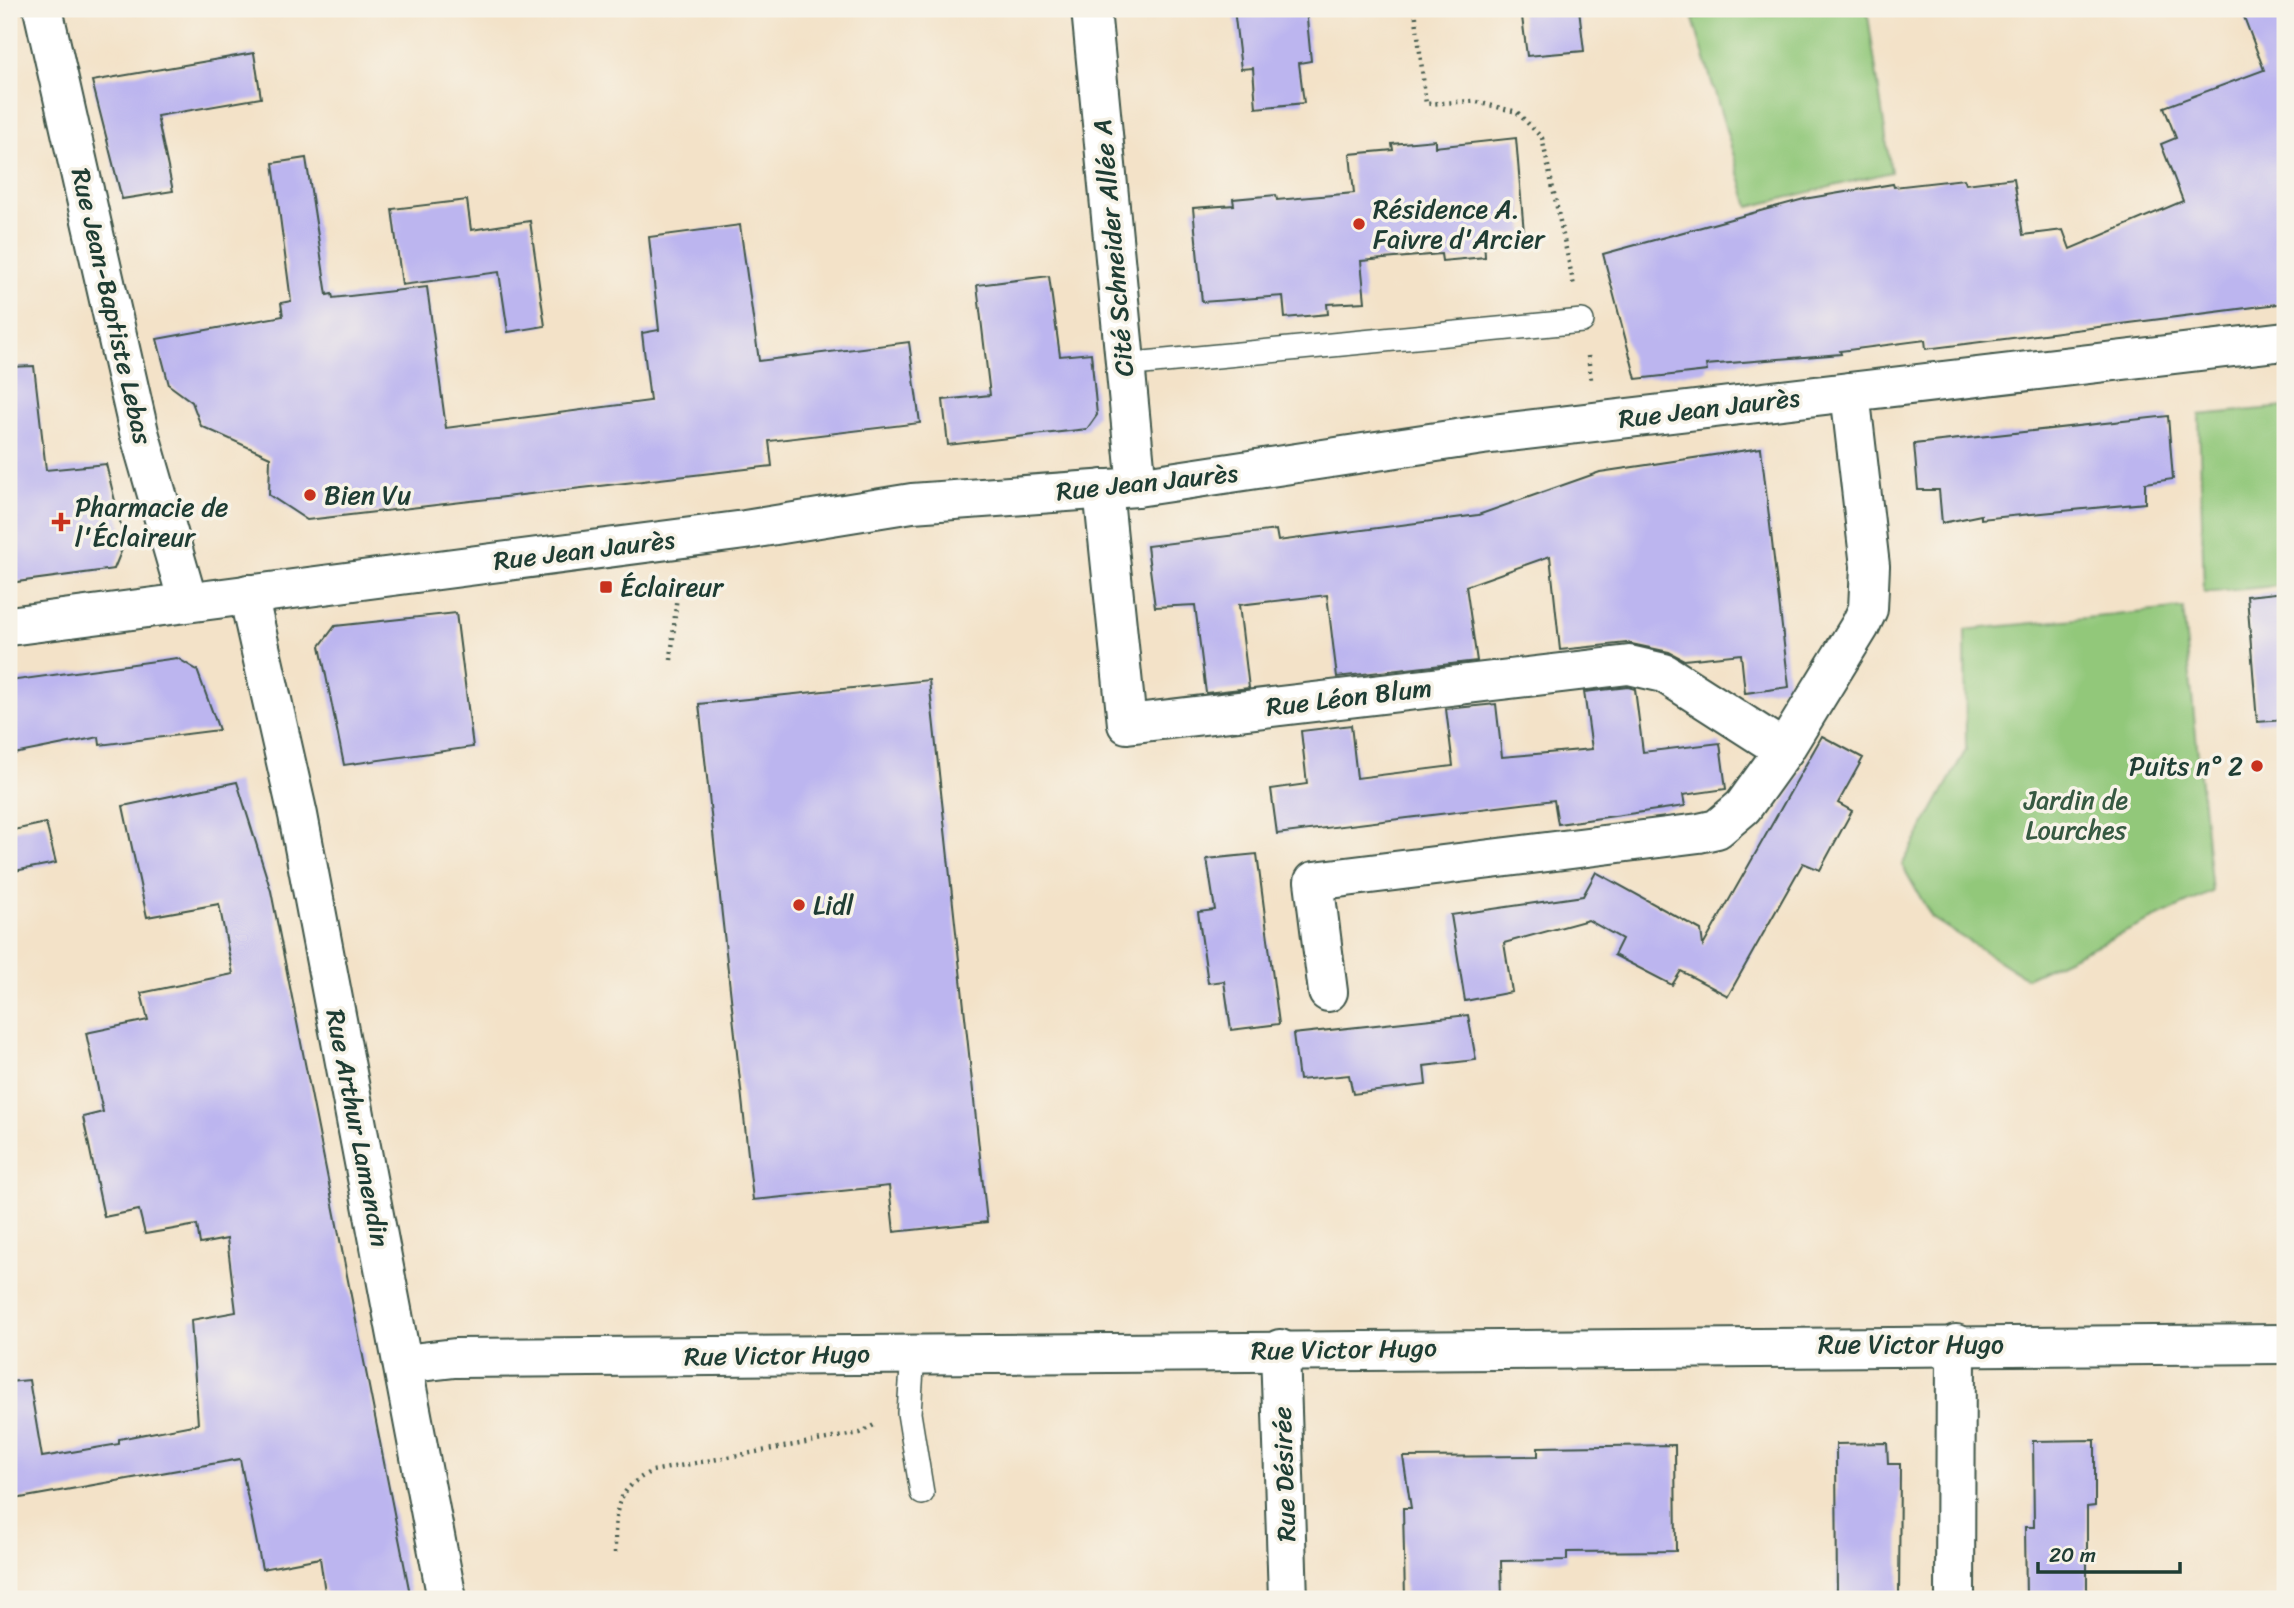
<svg xmlns="http://www.w3.org/2000/svg" width="2294" height="1608" font-family="Sriracha,sans-serif">
<style>
.green{fill:#92c87a;stroke:#588257;stroke-width:2}
.building{fill:#bcb5ef}
.lines{fill:none;stroke-linecap:round;stroke-linejoin:round}
.lane-casing{stroke:#3f564a;stroke-width:26}
.street-casing{stroke:#3f564a;stroke-width:42}
.secondary-casing{stroke:#3f564a;stroke-width:42}
.path{stroke:#3f564a;stroke-width:4.5;stroke-dasharray:2 5;stroke-linecap:butt}
.lane{stroke:#fff;stroke-width:23}
.street{stroke:#fff;stroke-width:38}
.secondary{stroke:#fff;stroke-width:38}
.poi-dot{fill:#c8321e;stroke:#f7f3e8;stroke-width:2.5}
.labels{text-anchor:middle;stroke-width:7;stroke-linejoin:round;paint-order:stroke}
.poi-label{font-size:26px;fill:#1f3d34;stroke:#f7f3e8;text-anchor:start}
.street-label{font-size:26px;fill:#1f3d34;stroke:#f7f3e8}
.park-label{font-size:26px;fill:#365942;stroke:#f7f3e8}
</style>
<rect width="100%" height="100%" fill="#f7f3e8"/>
<filter id="ink" filterUnits="userSpaceOnUse"><feTurbulence type="fractalNoise" baseFrequency=".0143" numOctaves="2"/><feDisplacementMap in="SourceGraphic" scale="14" xChannelSelector="R" yChannelSelector="G"/><feConvolveMatrix kernelMatrix="1 2 1 2 8 2 1 2 1" color-interpolation-filters="sRGB"/></filter>
<filter id="wash" filterUnits="userSpaceOnUse"><feTurbulence type="fractalNoise" baseFrequency=".00686" numOctaves="4" result="noise"/><feDisplacementMap in="SourceGraphic" scale="28" xChannelSelector="R" yChannelSelector="G"/><feGaussianBlur stdDeviation="1.57" result="paint"/><feColorMatrix in="noise" values="0 0 0 0 0 0 0 0 0 0 0 0 0 0 0 0 0 1.4 0 .05"/><feComposite in="paint" operator="in"/></filter>
<g filter="url(#wash)">
<rect width="100%" height="100%" fill="#f3e2c8"/>
<g class="green">
<path d="M1728,9H1867L1891,172L1749,207L1693,19Z"/>
<path d="M2285,407V585L2204,593L2199,415Z"/>
<path d="M2183,608L2212,892L2026,978L1932,918L1902,865L1966,750L1965,630Z"/>
</g>
<g id="blocks">
<g class="building">
<path d="M1234,9H1306L1311,61L1299,63L1304,103L1256,108L1253,68L1241,69Z"/>
<path d="M1521,9H1579L1584,51L1527,56Z"/>
<path d="M2241,9H2285V303L1926,349L1925,340L1840,351L1841,354L1706,365L1707,371L1636,379L1603,254L1804,199L1893,184L1894,187L1964,179L1966,184L2014,178L2023,235L2063,230L2070,249L2183,201L2161,144L2176,138L2164,107L2264,70Z"/>
<path d="M254,53L261,98L157,116L173,191L122,199L92,81Z"/>
<path d="M1516,138L1524,233L1484,237L1485,257L1442,261L1441,254L1361,261L1365,302L1327,304L1328,314L1285,318L1283,296L1202,302L1193,208L1234,205L1233,199L1276,195L1277,200L1354,193L1350,154L1393,150L1392,144L1435,140V147Z"/>
<path d="M306,158L327,295L332,294L333,298L427,287L446,428L650,401L642,333L659,330L649,237L740,225L759,361L909,342L920,423L769,441L772,466L307,520L269,495L270,457L201,426L192,402L169,385L157,339L283,316L281,303L291,301L273,163Z"/>
<path d="M467,200L471,230L530,221L545,326L508,332L499,272L402,285L392,209Z"/>
<path d="M1049,276L1060,356L1091,353L1097,415L1087,429L948,445L943,400L990,395L977,285Z"/>
<path d="M34,366L46,470L106,464L125,542L114,569L9,583V367Z"/>
<path d="M2168,416L2173,479L2145,483V503L1981,519V515L1942,523L1939,490H1918L1914,444Z"/>
<path d="M1761,448L1789,687L1745,693L1741,654L1684,660L1669,652L1627,643L1560,650L1550,556L1466,586L1477,661L1337,677L1327,595L1239,605L1249,688L1206,693L1195,605L1155,607L1147,546L1276,530L1278,541L1478,515L1600,472Z"/>
<path d="M2285,592V720L2257,722L2247,596Z"/>
<path d="M456,613L473,747L344,765L320,646L335,626Z"/>
<path d="M177,658L197,670L219,730L100,745L99,737L9,755V681Z"/>
<path d="M929,680L987,1222L894,1232L889,1186L753,1200L699,704Z"/>
<path d="M1628,687L1635,689L1643,752L1720,743L1726,789L1683,795L1685,806L1558,824L1554,800L1277,834L1271,789L1307,784L1301,731L1351,725L1357,778L1453,766L1446,709L1496,704L1502,757L1592,749L1584,692Z"/>
<path d="M1822,736L1863,758L1838,803L1852,811L1820,870L1803,863L1728,996L1681,971L1672,985L1614,955L1622,939L1588,920L1504,943L1512,992L1465,1001L1451,915L1583,896L1596,872L1701,930L1703,946Z"/>
<path d="M237,782L271,891L411,1599H326L320,1558L262,1569L240,1459L9,1500V1382L29,1380L42,1457L119,1444V1439L198,1424L191,1320L236,1312L227,1239L200,1244L197,1225L145,1234L139,1210L104,1217L83,1117L103,1112L86,1033L148,1020L141,993L233,974L219,904L147,917L123,806Z"/>
<path d="M46,823L56,863L9,872V831Z"/>
<path d="M1257,854L1279,1024L1231,1030L1224,981L1208,983L1198,912L1215,910L1207,859Z"/>
<path d="M1468,1015L1476,1060L1424,1066L1426,1085L1353,1094L1349,1075L1299,1080L1293,1034Z"/>
<path d="M2095,1440V1506L2087,1507V1599H2026L2025,1527H2034L2033,1441Z"/>
<path d="M1887,1443L1888,1464H1900L1899,1599H1837L1836,1444Z"/>
<path d="M1675,1445L1676,1551L1567,1552V1560L1501,1561L1502,1599H1405L1403,1508H1411L1403,1457L1538,1456V1447Z"/>
</g>
</g>
</g>
<g filter="url(#ink)">
<use href="#blocks" fill-opacity="0" stroke="#3f564a" stroke-width="2"/>
<g class="lines">
<defs>
<g id="lane">
<path d="M1123,365L1582,321"/>
<path d="M913,1354L909,1413L922,1493"/>
</g>
<g id="street">
<path d="M1091,9L1137,487"/>
<path d="M1103,489L1127,724L1629,665L1664,673L1784,750"/>
<path d="M1328,992L1314,881L1699,833L1717,829L1743,807L1784,750L1860,626L1868,609L1870,566L1850,392"/>
<path d="M1280,1349L1288,1599"/>
<path d="M403,1364L455,1358L2285,1344"/>
<path d="M1955,1599L1956,1344"/>
</g>
<g id="secondary">
<path d="M43,9L139,432L188,602"/>
<path d="M248,594L298,815L447,1599"/>
<path d="M9,626L745,530L912,503L1137,487L1483,435L2285,341"/>
</g>
</defs>
<use href="#lane" class="lane-casing"/>
<use href="#street" class="street-casing"/>
<use href="#secondary" class="secondary-casing"/>
<g class="path">
<path d="M1415,9L1426,104L1473,101L1517,112L1542,138L1574,286"/>
<path d="M1588,356L1591,379"/>
<path d="M671,660L678,582"/>
<path d="M615,1553C615,1513 613,1491 652,1471L860,1433L874,1425"/>
</g>
<use href="#lane" class="lane"/>
<use href="#street" class="street"/>
<use href="#secondary" class="secondary"/>
</g>
</g>
<g class="poi-dot">
<circle cx="1359" cy="224" r="7"/>
<circle cx="310" cy="495" r="7"/>
<path d="M57.5 511.5h7v7h7v7h-7v7h-7v-7h-7v-7h7z"/>
<rect x="599" y="580" width="14" height="14" rx="3.5"/>
<circle cx="2257" cy="766" r="7"/>
<circle cx="799" cy="905" r="7"/>
</g>
<g class="labels">
<g class="poi-label">
<text x="1373" y="218">Résidence A.<tspan x="1373" dy="30">Faivre d'Arcier</tspan></text>
<text x="324" y="504">Bien Vu</text>
<text x="75" y="516">Pharmacie de<tspan x="75" dy="30">l'Éclaireur</tspan></text>
<text x="620" y="596">Éclaireur</text>
<text x="2243" y="775" text-anchor="end">Puits n° 2</text>
<text x="813" y="914">Lidl</text>
</g>
<g class="street-label">
<text transform="translate(1113 248) rotate(-95)" y="9">Cité Schneider Allée A</text>
<text transform="translate(112 306) rotate(77)" y="9">Rue Jean-Baptiste Lebas</text>
<text transform="translate(1709 408) rotate(-7)" y="9">Rue Jean Jaurès</text>
<text transform="translate(1147 482) rotate(-6)" y="9">Rue Jean Jaurès</text>
<text transform="translate(584 550) rotate(-7)" y="9">Rue Jean Jaurès</text>
<text transform="translate(1349 697) rotate(-7)" y="9">Rue Léon Blum</text>
<text transform="translate(358 1128) rotate(79)" y="9">Rue Arthur Lamendin</text>
<text x="1911" y="1353">Rue Victor Hugo</text>
<text transform="translate(1344 1349) rotate(-1)" y="9">Rue Victor Hugo</text>
<text transform="translate(777 1355) rotate(-1)" y="9">Rue Victor Hugo</text>
<text transform="translate(1284 1474) rotate(-92)" y="9">Rue Désirée</text>
</g>
<g class="park-label">
<text x="2076" y="809">Jardin de<tspan x="2076" dy="30">Lourches</tspan></text>
</g>
</g>
<rect width="2294" height="1608" fill="none" stroke="#f7f3e8" stroke-width="35"/>
<path d="M2038 1562v10h142v-10" fill="none" stroke="#1f3d34" stroke-width="3.5"/>
<text x="2049" y="1562" font-size="21" fill="#1f3d34" stroke="#f7f3e8" stroke-width="5" paint-order="stroke">20 m</text>
</svg>
